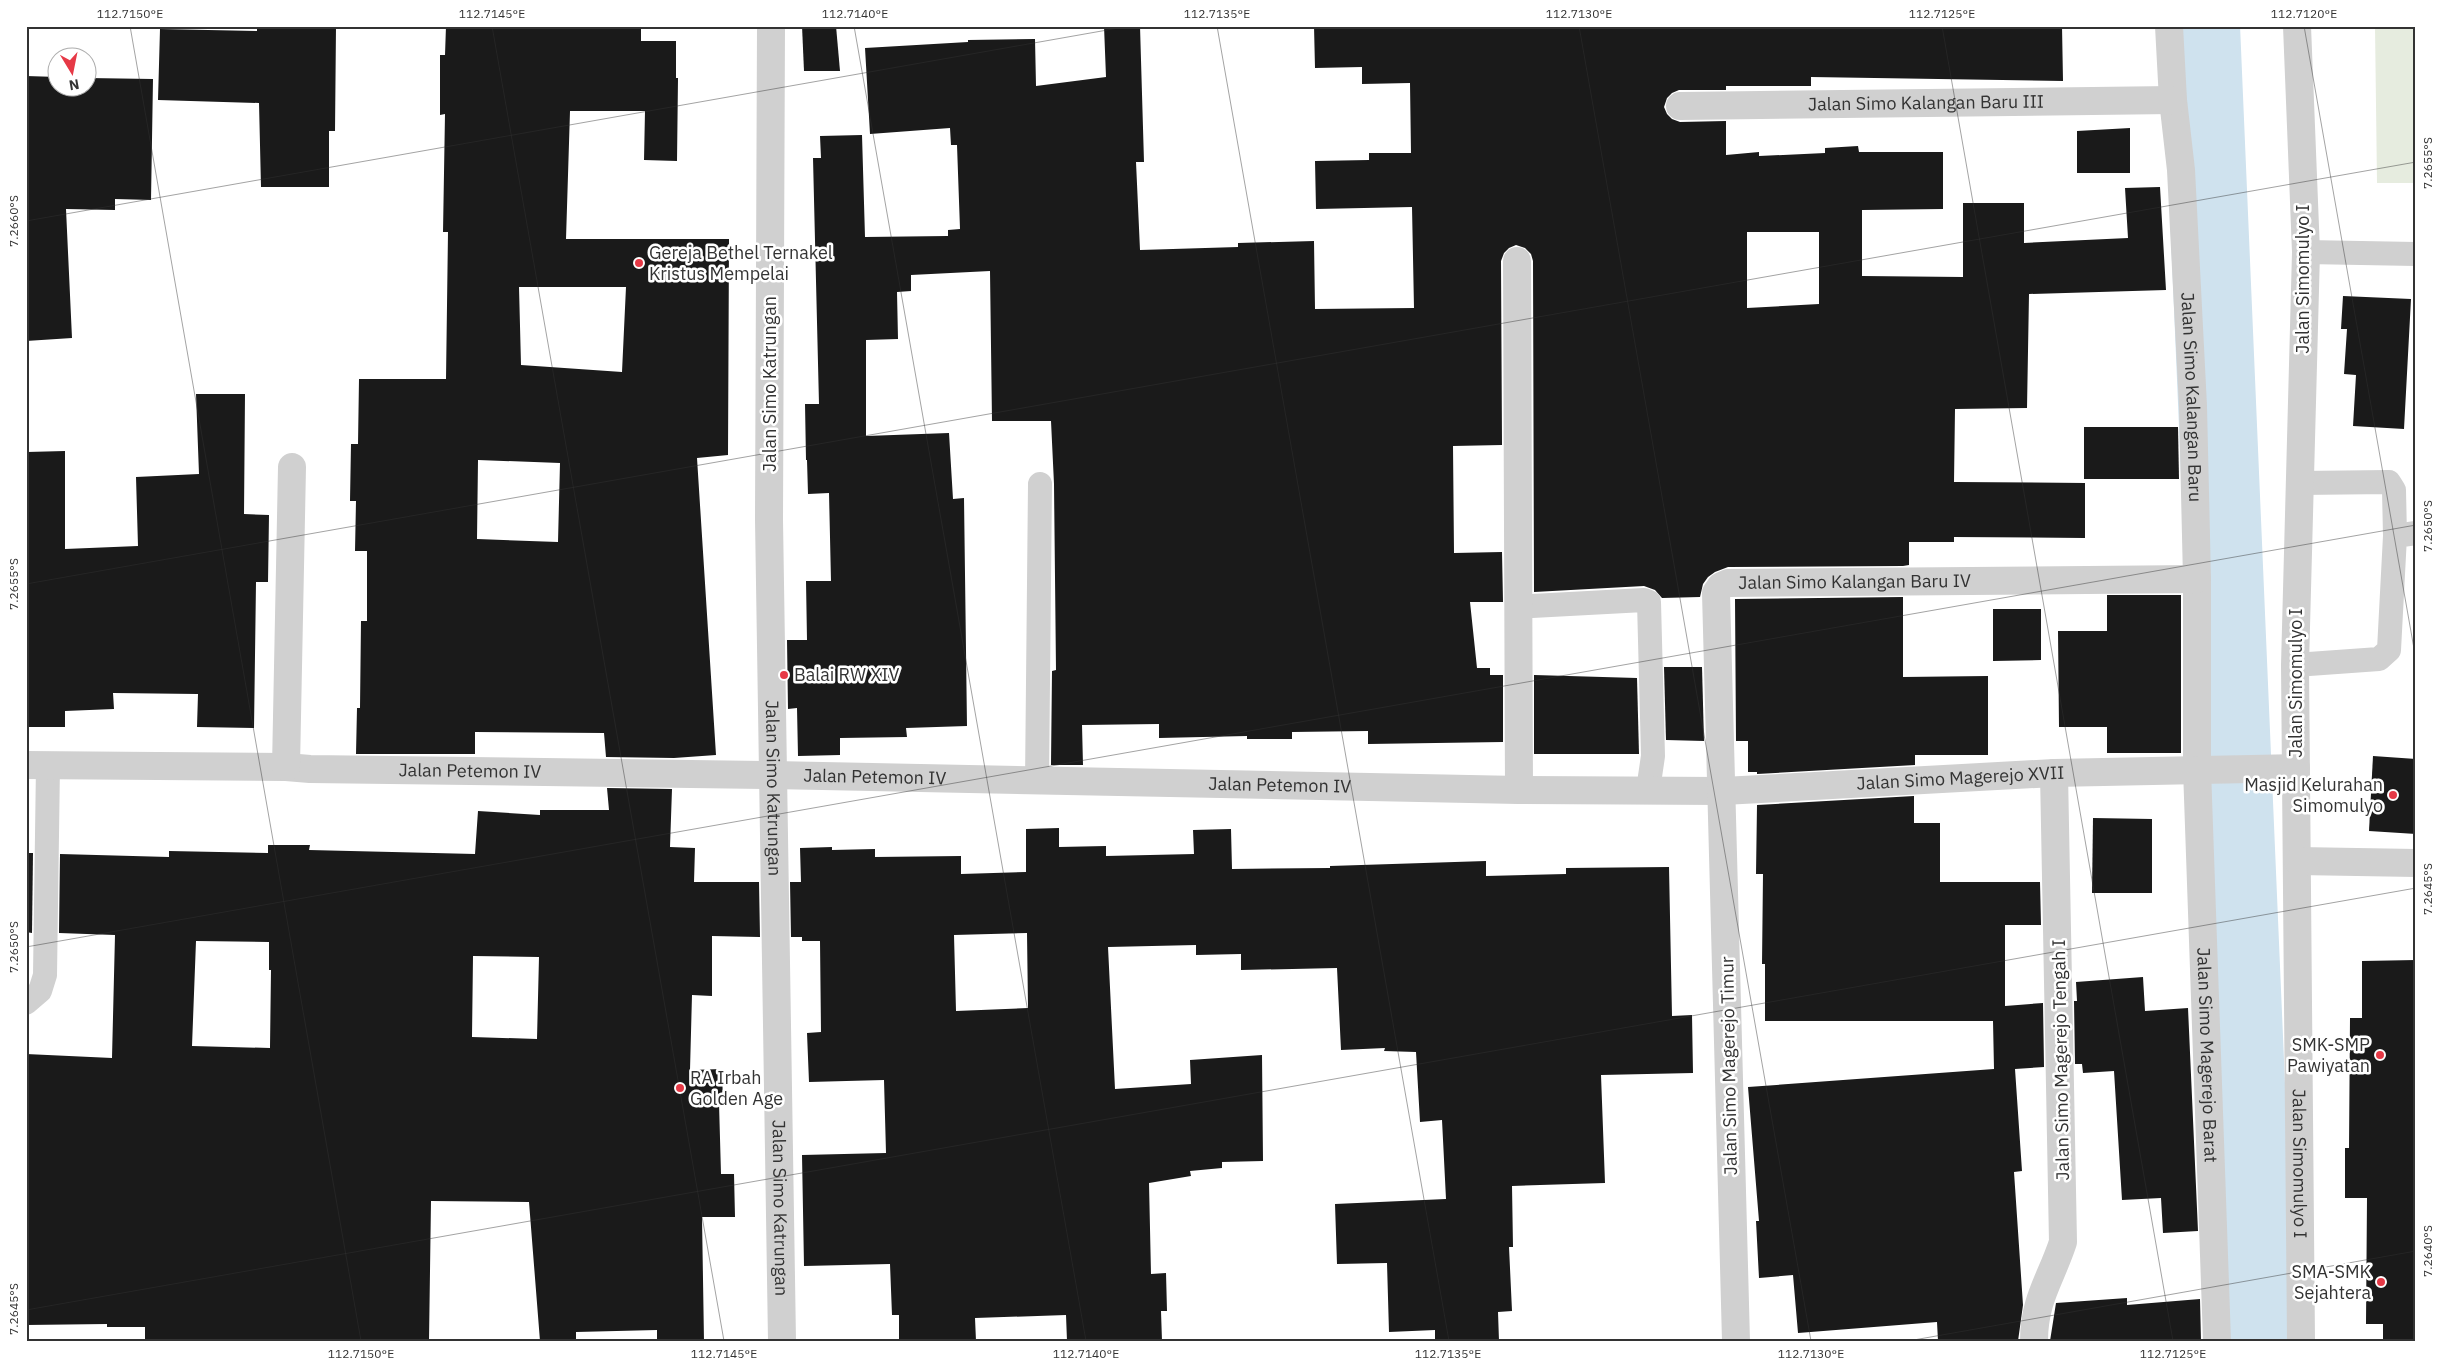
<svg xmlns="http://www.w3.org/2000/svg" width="2442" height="1367" font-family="'IBM Plex Sans',sans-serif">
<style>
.green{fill:#e6ecdf}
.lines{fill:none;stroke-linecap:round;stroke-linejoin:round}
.river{stroke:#cfe2ee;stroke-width:78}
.building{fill:#1a1a1a;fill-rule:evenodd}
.service{stroke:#d0d0d0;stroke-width:24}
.minor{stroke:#d0d0d0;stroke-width:28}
.ticks{fill:none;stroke:#333;stroke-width:1;stroke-opacity:0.45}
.poi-dot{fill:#e63946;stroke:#fff;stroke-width:2}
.labels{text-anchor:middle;stroke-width:5;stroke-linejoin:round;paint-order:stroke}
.street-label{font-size:18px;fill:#333;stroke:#fff}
.poi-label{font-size:18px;fill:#333;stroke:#fff;text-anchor:start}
.neatline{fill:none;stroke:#333;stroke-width:2}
.ticks-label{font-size:12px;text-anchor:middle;fill:#333}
</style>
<rect width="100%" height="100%" fill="#fff"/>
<path class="green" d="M2375,26H2416V183H2377Z"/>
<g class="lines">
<path class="river" d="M2201,26L2253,1249L2254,1341"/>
</g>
<g class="building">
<path d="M257,26H336L335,131H329V187H261L259,103L158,100L160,29L257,31Z"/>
<path d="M446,26H641V41H676V78H678L677,161L644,160L645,111H570L566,239H729L728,455L697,458L716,755L674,758L606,757L604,733L475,732V754H356L357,708H360L361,621H367V551H355L356,501H350L351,444H358L359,379H446L448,232H443L445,114L440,115V55H445ZM519,287H626L622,372L521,365ZM478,460L560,463L558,542L477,539Z"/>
<path d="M802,26H836L840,71H804Z"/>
<path d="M1104,26H1140L1144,162H1136L1140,250L1238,247V243L1314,241L1315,309L1414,308L1412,207L1316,209L1315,161L1369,160V153H1411L1410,83L1362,84V67L1315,68L1314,26H2062L2063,81L1811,77V86H1726V90H1679L1672,93L1667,98L1664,107L1667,114L1672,119L1680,122L1726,121V155L1759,152V156L1825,153V148L1858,146L1859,152H1943V209L1862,210V276L1963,277V203H2024V243L2128,238L2125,188L2160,187L2166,290L2029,294L2027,408L1955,409L1954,482L2085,483V538L1954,537V542H1909V565L1903,566L1728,567L1715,572L1708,577L1703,584L1700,597L1662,598L1655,590L1644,586L1534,592L1533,261L1531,254L1525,248L1516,245L1509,248L1504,253L1501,261L1502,445L1453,446L1454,553L1502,552L1503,602H1470L1477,668H1490V675H1503V742L1368,744V731L1292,732V739H1247V736L1159,738V724L1082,725L1083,765H1051L1052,671L1056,670L1054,484L1051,421H992L990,271L911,275V291L897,292L898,339L866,340V436L949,433L953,499L964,498L967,726L906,728L907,737L840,738V755L798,756L797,708L788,709L787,640H807L806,581H831L829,493L808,494L807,460H806L805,404H819L813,158H821L820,136L862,135L865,237L948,236V230L960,229L957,145H951L950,128L870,134L865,48L968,42V40L1035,39L1036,86L1106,77ZM1747,232H1819V304L1747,308Z"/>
<path d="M26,76L58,77V88H88V78L153,79L151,200L115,199V210L66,209L72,338L26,341Z"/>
<path d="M2130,128V173H2077V131Z"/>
<path d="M2343,296L2411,299L2404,429L2353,426L2356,375L2344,374L2347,329H2341Z"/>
<path d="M196,394H245L244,514L269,515L268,582H256L254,728L197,727L198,694L113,693L114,709L65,711V727H26L27,452L65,451V549L138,546L136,477L199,474Z"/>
<path d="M2084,427H2178L2179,479H2084Z"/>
<path d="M2107,595H2181V753H2107V727H2059L2058,631H2107Z"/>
<path d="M1903,597V677L1988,676V755H1915V765L1757,774V772H1748V741H1736L1735,599Z"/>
<path d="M1993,609H2041V660L1993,661Z"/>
<path d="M1664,667H1702L1704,741L1666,740Z"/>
<path d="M1534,675L1637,678L1639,754H1534Z"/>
<path d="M2373,756L2416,759V834L2369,831Z"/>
<path d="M607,788L672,789L670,847L695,848L694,882H759L760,937L712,936V996L692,995L690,1070L722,1069L723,1103H719L721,1174H734L735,1217H702L704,1341H657V1330L576,1332V1341H540L529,1202L431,1201L429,1341H145V1327H107V1324L26,1325V1054L112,1058L115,935L59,933L60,854L169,857V851L268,853V845H310L309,850L475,854L478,811L540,815V810H609ZM196,941L269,942V970H271L270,1048L192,1046ZM473,956L539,957L537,1039L472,1037Z"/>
<path d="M1914,796V823H1940V882H2040L2041,925H2005V1006L2043,1003L2044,1067L2015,1069L2022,1171L2014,1172L2023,1305L2018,1341H1938L1937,1322L1798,1333L1793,1275L1759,1278L1756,1221H1759L1748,1087L1994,1069L1993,1021H1765V964H1762L1763,874H1756L1757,805Z"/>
<path d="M2093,818L2152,819V893H2092Z"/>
<path d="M1059,828V847L1106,846V856L1194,854L1193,830L1231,829L1232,869L1330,868V866L1486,861V876L1566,874V868L1669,867L1672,1016L1692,1015L1693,1073L1601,1075L1605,1183L1512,1186L1513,1247H1509L1512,1311L1498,1312L1499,1341H1435V1330L1389,1332L1387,1263L1337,1264L1335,1204L1446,1199L1442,1120L1420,1122L1416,1052L1384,1051L1385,1048L1341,1050L1337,968L1241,970V954L1196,955V945L1108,947L1115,1089L1191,1084L1190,1060L1262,1055L1263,1161L1222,1162V1168L1190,1171L1191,1176L1149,1183L1151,1274L1166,1273L1167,1311H1161L1162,1341H1067L1066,1315L975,1318L976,1341H899V1315H892L890,1264L804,1266L802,1155L886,1153L884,1080L809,1082L807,1033L821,1032L820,941H802V937H791L790,882H801L800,848L832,847V850L875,849V857L961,856V874L1026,872V829ZM1027,933L1028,1008L956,1011L954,935Z"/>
<path d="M26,853H33L32,933L26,932Z"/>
<path d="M2416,960V1341H2383V1324H2366L2367,1198H2345V1148H2349L2350,1018H2362V961Z"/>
<path d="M2143,977L2145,1011L2188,1008L2198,1231L2163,1233L2161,1198L2122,1200L2114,1071L2083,1073L2082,1064H2075L2074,1001H2077L2076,982Z"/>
<path d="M2127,1298V1305L2200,1299L2201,1341H2050L2056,1303Z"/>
</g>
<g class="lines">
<g class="service">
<path d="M2306,252L2416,254"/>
<path d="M2300,483L2389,482L2394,490L2395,536"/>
<path d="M1532,606L1644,600L1649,602L1653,756L1648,790"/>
<path d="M2295,665L2379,659L2389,650L2395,536L2416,533"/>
<path d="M1037,782L1040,484"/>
<path d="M26,1003L40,991L45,975L48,765"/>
</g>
<g class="minor">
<path id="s1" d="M771,26L769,520L782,1341"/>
<path id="s2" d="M2169,26L2173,100L2181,170L2193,406L2197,579V769L2217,1341"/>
<path id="s3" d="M2297,26L2306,252L2295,665L2301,1341"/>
<path id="s4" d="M1680,106L2173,100"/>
<path d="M1517,261L1519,790"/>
<path id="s5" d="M26,765L286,767L310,769L773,775L1519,790L1723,791L2054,773L2296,768"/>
<path d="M286,767L292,467"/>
<path d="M2298,861L2416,863"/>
<path id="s6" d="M1736,1341L1716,593L1721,586L1728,583L2197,579"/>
<path d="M2034,1341C2034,1299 2051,1279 2063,1242L2054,773"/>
</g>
</g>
<path class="ticks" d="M130,26L361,1341M492,26L724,1341M854,26L1086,1341M1217,26L1449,1341M1579,26L1811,1341M1942,26L2173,1341M2304,26L2416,660M26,221L1130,26M26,584L2416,162M26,947L2416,525M26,1310L2416,888M1908,1341L2416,1251"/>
<g class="poi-dot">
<circle cx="639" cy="263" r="5"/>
<circle cx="784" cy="675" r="5"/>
<circle cx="2393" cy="795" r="5"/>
<circle cx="2380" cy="1055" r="5"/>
<circle cx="680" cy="1088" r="5"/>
<circle cx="2381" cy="1282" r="5"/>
</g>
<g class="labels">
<g class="street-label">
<text dy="6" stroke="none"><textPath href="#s4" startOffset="246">Jalan Simo Kalangan Baru III</textPath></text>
<text transform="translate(2303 279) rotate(-90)" y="6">Jalan Simomulyo I</text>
<text transform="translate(770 384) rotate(-90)" y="6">Jalan Simo Katrungan</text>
<text dy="6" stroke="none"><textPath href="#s2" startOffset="372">Jalan Simo Kalangan Baru</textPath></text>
<text dy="6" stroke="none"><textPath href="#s6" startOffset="891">Jalan Simo Kalangan Baru IV</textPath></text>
<text transform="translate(2296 683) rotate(-90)" y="6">Jalan Simomulyo I</text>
<text dy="6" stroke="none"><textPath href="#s5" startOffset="444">Jalan Petemon IV</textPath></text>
<text dy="6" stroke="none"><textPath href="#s5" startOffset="849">Jalan Petemon IV</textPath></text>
<text dy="6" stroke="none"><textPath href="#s5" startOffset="1935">Jalan Simo Magerejo XVII</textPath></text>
<text dy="6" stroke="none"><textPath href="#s5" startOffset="1254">Jalan Petemon IV</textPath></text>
<text dy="6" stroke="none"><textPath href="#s1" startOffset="762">Jalan Simo Katrungan</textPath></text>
<text dy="6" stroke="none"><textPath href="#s2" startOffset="1030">Jalan Simo Magerejo Barat</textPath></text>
<text transform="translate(2061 1060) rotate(-91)" y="6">Jalan Simo Magerejo Tengah I</text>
<text transform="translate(1729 1066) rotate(-91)" y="6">Jalan Simo Magerejo Timur</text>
<text dy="6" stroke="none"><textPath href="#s3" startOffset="1138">Jalan Simomulyo I</textPath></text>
<text dy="6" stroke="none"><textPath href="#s1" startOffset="1182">Jalan Simo Katrungan</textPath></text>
</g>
<g class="poi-label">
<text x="649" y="259">Gereja Bethel Ternakel<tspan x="649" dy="21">Kristus Mempelai</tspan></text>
<text x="794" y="681">Balai RW XIV</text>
<text x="2383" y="791" text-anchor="end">Masjid Kelurahan<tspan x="2383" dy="21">Simomulyo</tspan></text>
<text x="2370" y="1051" text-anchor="end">SMK-SMP<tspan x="2370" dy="21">Pawiyatan</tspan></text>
<text x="690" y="1084">RA Irbah<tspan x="690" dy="21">Golden Age</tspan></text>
<text x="2371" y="1278" text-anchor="end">SMA-SMK<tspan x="2371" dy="21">Sejahtera</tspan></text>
</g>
</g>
<rect width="2442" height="1367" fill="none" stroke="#ffffff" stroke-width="55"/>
<g transform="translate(72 72) rotate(170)"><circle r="24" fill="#ffffff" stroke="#adadad"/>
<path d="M0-4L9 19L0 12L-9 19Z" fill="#e63946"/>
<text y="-8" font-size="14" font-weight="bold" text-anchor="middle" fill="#333333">N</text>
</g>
<rect x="28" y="28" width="2386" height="1312" class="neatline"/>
<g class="ticks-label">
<text x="130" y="18">112.7150°E</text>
<text x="492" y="18">112.7145°E</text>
<text x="855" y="18">112.7140°E</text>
<text x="1217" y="18">112.7135°E</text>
<text x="1579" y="18">112.7130°E</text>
<text x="1942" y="18">112.7125°E</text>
<text x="2304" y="18">112.7120°E</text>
<text transform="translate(2428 163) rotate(-90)" y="4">7.2655°S</text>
<text transform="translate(14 221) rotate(-90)" y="4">7.2660°S</text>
<text transform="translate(2428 526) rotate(-90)" y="4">7.2650°S</text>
<text transform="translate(14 584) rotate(-90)" y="4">7.2655°S</text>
<text transform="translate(2428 889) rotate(-90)" y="4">7.2645°S</text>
<text transform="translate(14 947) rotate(-90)" y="4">7.2650°S</text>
<text transform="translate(2428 1251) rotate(-90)" y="4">7.2640°S</text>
<text transform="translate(14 1309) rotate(-90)" y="4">7.2645°S</text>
<text x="361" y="1358">112.7150°E</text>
<text x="724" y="1358">112.7145°E</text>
<text x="1086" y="1358">112.7140°E</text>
<text x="1448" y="1358">112.7135°E</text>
<text x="1811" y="1358">112.7130°E</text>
<text x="2173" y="1358">112.7125°E</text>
</g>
</svg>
